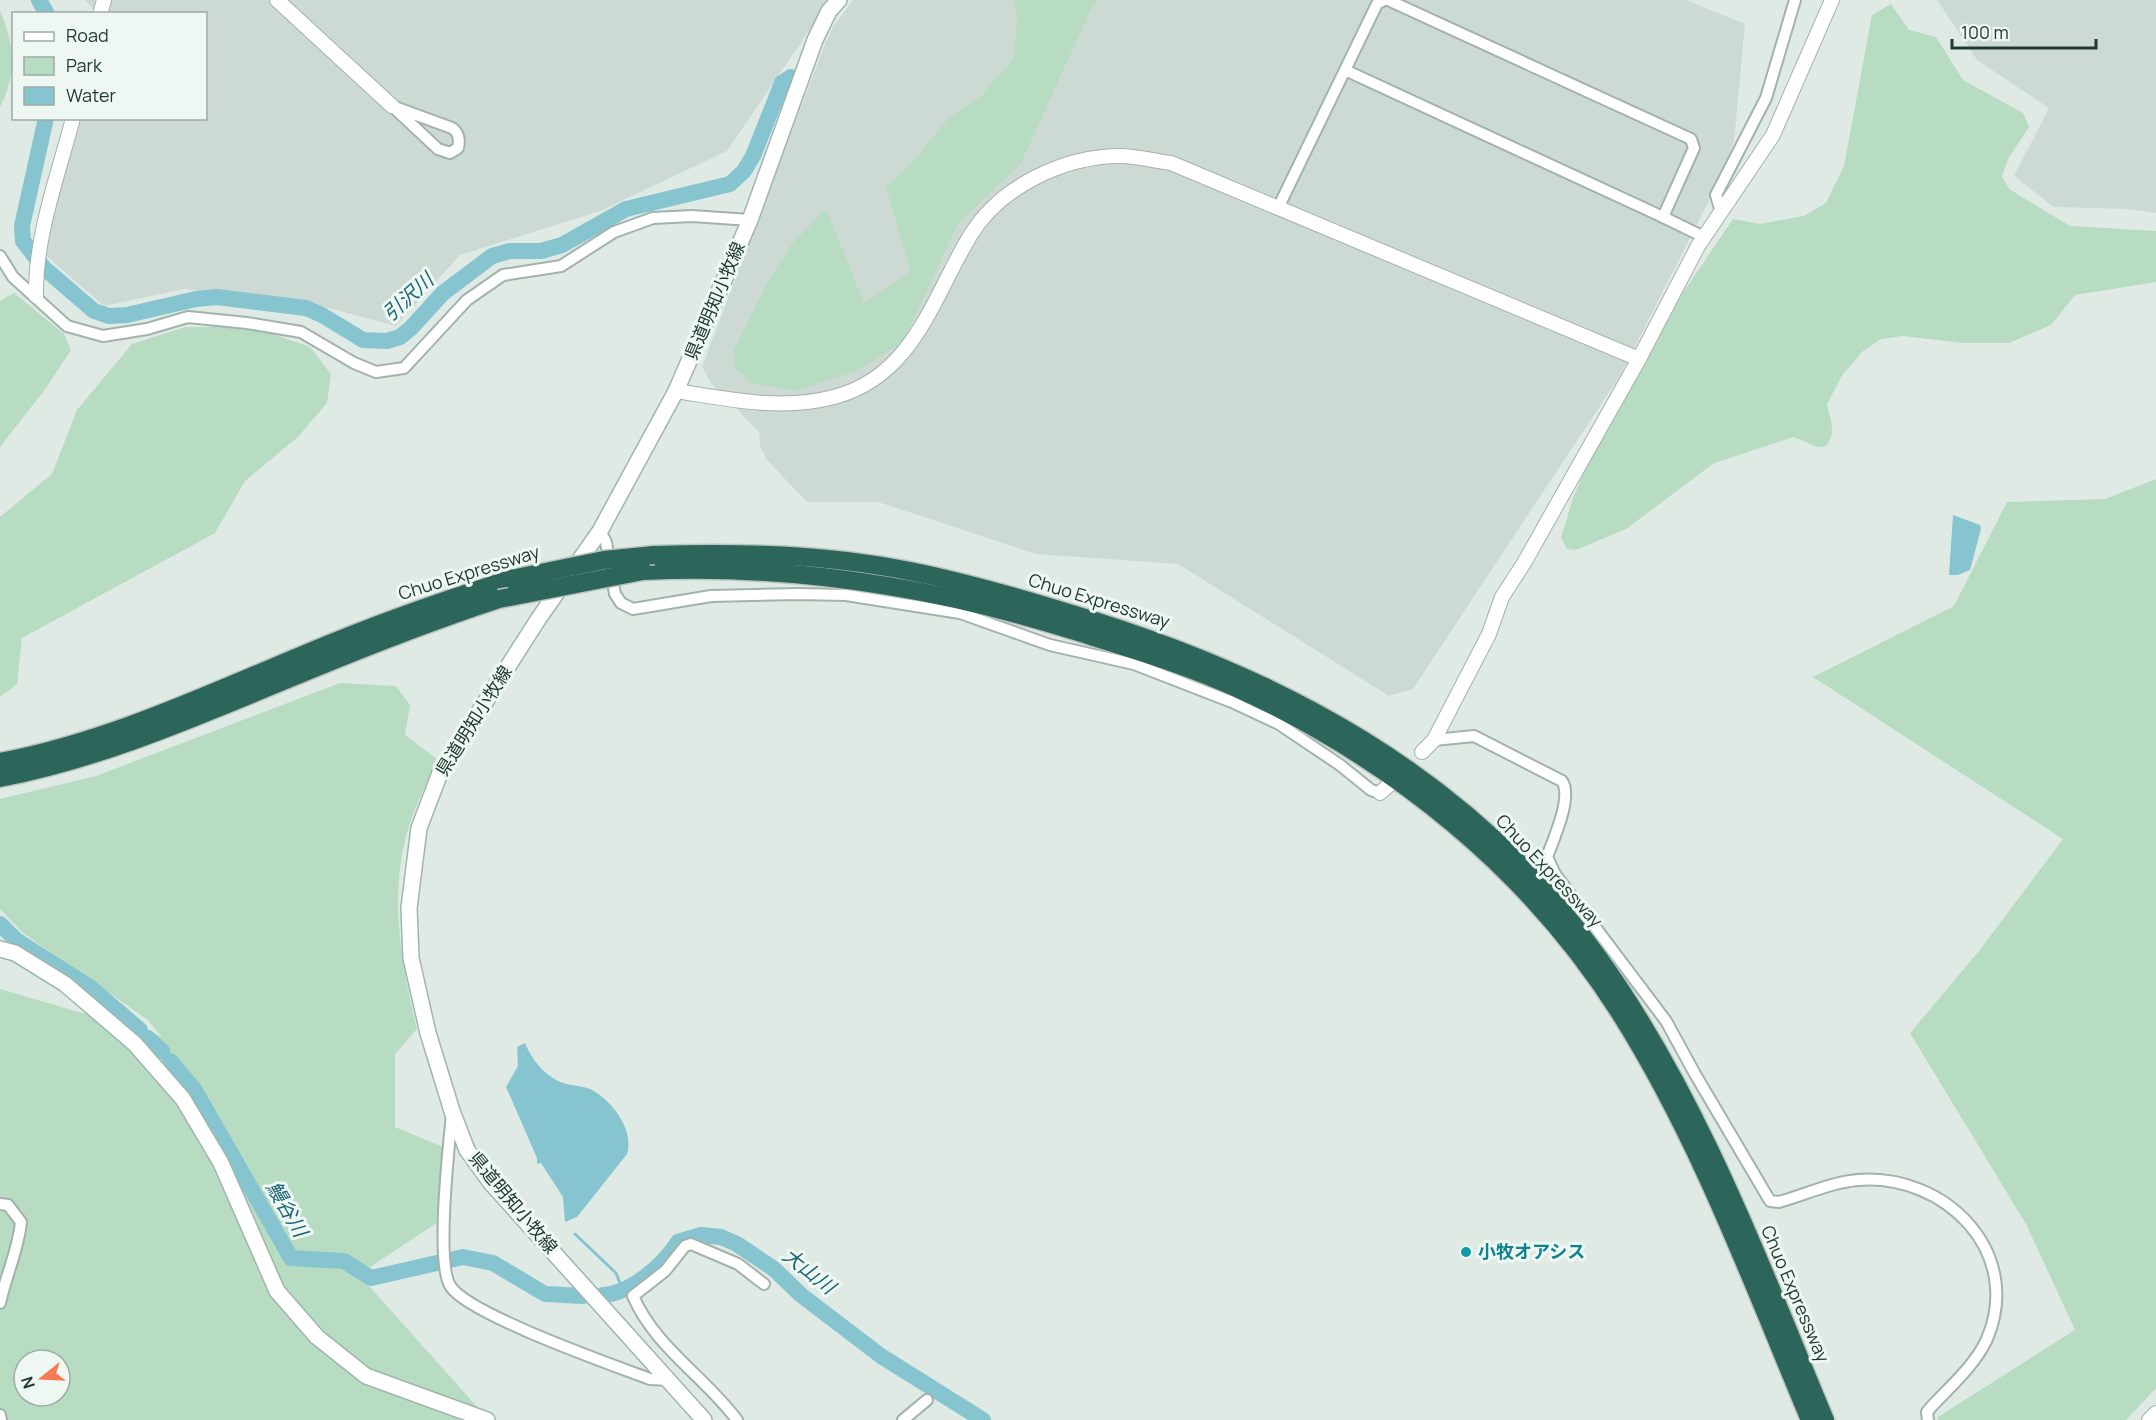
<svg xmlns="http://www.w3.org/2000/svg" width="2156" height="1420" font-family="Manrope,'Noto Sans JP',sans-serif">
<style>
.built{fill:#cddad4}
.green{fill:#b7dcc1;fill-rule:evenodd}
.water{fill:#86c4d0}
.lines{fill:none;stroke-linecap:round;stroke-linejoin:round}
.stream{stroke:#86c4d0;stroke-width:3}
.river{stroke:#86c4d0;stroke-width:16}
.minor-casing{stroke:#a2b2ac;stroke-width:14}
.tertiary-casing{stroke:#a2b2ac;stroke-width:16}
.secondary-casing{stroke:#9eb6ad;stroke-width:18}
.motorway-casing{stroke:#bcc4c2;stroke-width:21}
.minor{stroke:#fff;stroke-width:10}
.tertiary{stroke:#fff;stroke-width:14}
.secondary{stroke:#fff;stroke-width:15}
.motorway{stroke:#2c665a;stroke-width:18}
.motorway-bridge-casing{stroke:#bcc4c2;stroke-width:21;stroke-linecap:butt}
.motorway-bridge{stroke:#2c665a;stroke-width:18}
.culture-dot{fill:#0f9aa8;stroke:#eff7f3;stroke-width:2}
.labels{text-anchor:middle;stroke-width:6;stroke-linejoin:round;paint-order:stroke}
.street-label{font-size:18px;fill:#203a33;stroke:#eff7f3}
.culture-label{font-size:18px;font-weight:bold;fill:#0d838f;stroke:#eff7f3;text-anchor:start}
.water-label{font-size:20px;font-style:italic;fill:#1b6675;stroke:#eff7f3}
</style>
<rect width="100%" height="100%" fill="#dfeae5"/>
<g class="built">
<path d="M85,0H830L727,151L600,211L460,255L396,326L310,303L184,289L104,306L43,253L79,119L206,118V14L97,13Z"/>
<path d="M853,0H1686L1745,24L1734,141L1724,171L1621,374L1413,689L1389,696L1178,564L1036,554L878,502H807L767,460L760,446L759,432L711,383L702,367L825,44L833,27Z"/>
<path d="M1937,0H2156V213L2128,209L2054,207L2014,176L2049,108L1977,60Z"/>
</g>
<g class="green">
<path d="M1014,0H1099L1091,9L1021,163L958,224L903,342L854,372L795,391L752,383L735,368L734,350L765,287L791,245L826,209L864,303L911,272L886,187L911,164L947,120L981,96L1014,58L1017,17Z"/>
<path d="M1891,4L1909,30L1936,37L1963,80L2023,113L2029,127L2008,159L2002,176L2009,189L2070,226L2156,231V282L2075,295L2051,325L2009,343H1963L1903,336L1881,339L1863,351L1843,374L1827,404C1830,419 1837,433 1826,446L1817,447L1794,437L1714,463L1626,529L1576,550L1567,549L1561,538L1573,498L1598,439L1678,300L1733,219L1760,224L1804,216L1826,203L1844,166L1872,15Z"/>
<path d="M0,11C15,45 17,74 0,107Z"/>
<path d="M14,293L64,334L71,350L46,388L0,447V301Z"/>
<path d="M185,327H221L267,332L310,347L331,374L327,403L298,437L245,481L215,533L22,638L17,684L0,697V517L52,474L77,410L132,344Z"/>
<path d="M2156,479V1388L2126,1420H1938V1417L2075,1330L2026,1224L1910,1033L1979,951L2063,839L1813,677L1954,606L2007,502L2105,499Z"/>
<path d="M340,683L396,686L410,705L405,735L437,759C426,785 412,812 405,840C390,904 402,967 417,1029L395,1054V1127L443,1147L438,1222L370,1267L343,1257L489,1420H0V989L161,1036L148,1020L23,933L0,909V799L96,776ZM24,1360H60V1396H24Z"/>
</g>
<g class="water">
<path d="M1953,515L1980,525L1981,529L1970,570L1958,575H1949Z"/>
<path d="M525,1043C532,1060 542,1072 558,1081C568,1086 580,1085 590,1089C611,1099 635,1130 627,1154L577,1217L565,1222L563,1197L541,1163L537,1164V1158L506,1087L518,1066L517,1047Z"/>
</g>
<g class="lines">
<path class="stream" d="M575,1234L616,1273L623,1291"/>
<g class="river">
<path d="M39,0L47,14"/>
<path d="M46,118L22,226L23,241L44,268L94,311L109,316L127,315L196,299L217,297L306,308L322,315L363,340L387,341L400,337L411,328L443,293L492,256L510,251H541L562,245L626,209L730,184L744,171L753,156L782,83L791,77"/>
<path d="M0,924L16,940L91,988L140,1030"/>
<path d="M148,1038L162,1051"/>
<path d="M170,1061L194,1089L291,1258L344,1261L371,1278L463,1257L493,1263L545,1294L583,1296"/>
<path d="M603,1295C632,1293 663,1265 678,1242L701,1235L721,1237L737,1244L774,1269L801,1295L881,1356L983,1420"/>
</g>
<defs>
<g id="minor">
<path d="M1388,0L1691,139L1694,148L1663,217L1704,237"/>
<path d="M1345,70L1663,217"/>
<path d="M392,106L452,128C459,133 460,139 458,148L450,153L438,149Z"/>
<path d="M1278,208L1377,4L1384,0"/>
<path d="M1721,212L1716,195L1766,98L1795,0"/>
<path d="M0,256L13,277L67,326L103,336L147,329L188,317L247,323L301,332L354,363L376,372L404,368L467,300L503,275L561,266L614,232L653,218L692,216L750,220"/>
<path d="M600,531L606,542L615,594L621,603L633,609L711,596L797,594L846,595L960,613L1050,645L1134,664L1232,702L1279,724L1340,765L1371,790L1380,793"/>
<path d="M1434,740L1474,736L1562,781C1573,797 1553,840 1547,857L1555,874L1666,1021L1695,1074L1770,1201L1779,1202C1804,1195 1832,1182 1858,1180C1945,1173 2024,1252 1987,1339C1975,1365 1951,1386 1932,1406L1927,1412L1928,1420"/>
<path d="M452,1114C449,1145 435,1266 451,1287C470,1315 613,1365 650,1379L669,1380"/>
<path d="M0,1204L8,1205L21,1222C18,1251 6,1275 0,1303"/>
<path d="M0,1415L1,1420"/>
<path d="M737,1420C704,1376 655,1347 633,1296L665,1271L685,1246L691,1244L738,1264L764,1284"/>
<path d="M903,1420L927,1400"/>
</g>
<g id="tertiary">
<path d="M277,0L392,106"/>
<path d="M100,14L104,0"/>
<path d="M36,296C35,236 58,176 73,118"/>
<path d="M676,391C728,399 781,411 834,397C914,376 933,297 970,236C1000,186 1065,156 1121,156C1137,156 1154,161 1171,163L1639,359L1698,246L1773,135L1832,0"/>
<path d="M1422,752L1434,740L1489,634L1502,597L1524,563L1639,359"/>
<path d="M1380,793L1388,786"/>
<path d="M2149,1420L2156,1413"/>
</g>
<g id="secondary">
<path d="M0,949L15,953L65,984L135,1044L183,1099L221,1163L277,1291L317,1337L366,1376L487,1420"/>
<path d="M704,1420L491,1183L467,1150L452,1111L428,1033L411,958L409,908L419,828L440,773L539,618L600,531L676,391L750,220L815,40L829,11L839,0"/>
</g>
<g id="motorway">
<path d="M654,555C716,553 776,553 837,560C915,568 994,590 1069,613C1278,675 1469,776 1598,957C1699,1098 1759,1262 1825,1420"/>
<path d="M643,571C791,564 936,587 1078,632C1132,649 1189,666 1241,690C1394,761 1529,869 1620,1013C1700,1140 1752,1282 1810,1420"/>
<path d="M0,762C107,742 206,695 305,654C373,625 441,601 511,579"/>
<path d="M0,778C109,757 209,711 310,670C373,644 435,620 499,599"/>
</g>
</defs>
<use href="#minor" class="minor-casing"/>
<use href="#tertiary" class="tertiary-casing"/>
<use href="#secondary" class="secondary-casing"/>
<use href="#motorway" class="motorway-casing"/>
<use href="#minor" class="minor"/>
<use href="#tertiary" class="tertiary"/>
<use href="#secondary" class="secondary"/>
<use href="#motorway" class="motorway"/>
<defs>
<g id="motorway-bridge">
<path d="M511,579L604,560L654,555"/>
<path d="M499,599L643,571"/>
</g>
</defs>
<use href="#motorway-bridge" class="motorway-bridge-casing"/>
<use href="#motorway-bridge" class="motorway-bridge"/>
</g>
<circle class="culture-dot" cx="1466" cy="1252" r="6"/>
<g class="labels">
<g class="street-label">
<text transform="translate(715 301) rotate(-67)" y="6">県道明知小牧線</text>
<text transform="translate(469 573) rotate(-17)" y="6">Chuo Expressway</text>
<text transform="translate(1099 601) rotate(17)" y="6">Chuo Expressway</text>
<text transform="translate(474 721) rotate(-58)" y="6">県道明知小牧線</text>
<text transform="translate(1549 871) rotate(47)" y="6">Chuo Expressway</text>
<text transform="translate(513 1203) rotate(50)" y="6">県道明知小牧線</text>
<text transform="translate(1795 1294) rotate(67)" y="6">Chuo Expressway</text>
</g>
<g class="culture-label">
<text x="1478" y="1258">小牧オアシス</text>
</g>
<g class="water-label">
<text transform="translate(408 297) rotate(-42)" y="7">引沢川</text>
<text transform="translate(287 1209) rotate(60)" y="7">鰻谷川</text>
<text transform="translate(809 1271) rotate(38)" y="7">大山川</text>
</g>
</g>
<rect x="12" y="12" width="195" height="108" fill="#eff7f3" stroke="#9caba6" stroke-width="1.5"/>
<rect x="24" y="32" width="30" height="9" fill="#ffffff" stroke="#9caba6" stroke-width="1.5"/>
<text x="66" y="42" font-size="18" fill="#203a33">Road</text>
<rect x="24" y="57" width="30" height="18" fill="#b7dcc1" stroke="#9caba6" stroke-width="1.5"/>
<text x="66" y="72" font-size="18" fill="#203a33">Park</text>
<rect x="24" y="87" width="30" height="18" fill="#86c4d0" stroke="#9caba6" stroke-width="1.5"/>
<text x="66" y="102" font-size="18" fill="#203a33">Water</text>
<g transform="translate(42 1378) rotate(252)"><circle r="28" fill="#eff7f3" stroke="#9caba6" stroke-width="1.5"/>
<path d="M0-4.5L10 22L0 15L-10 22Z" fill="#f27c55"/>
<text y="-9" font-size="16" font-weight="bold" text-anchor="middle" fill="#203a33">N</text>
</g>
<path d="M1952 39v9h144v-9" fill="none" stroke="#203a33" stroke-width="3"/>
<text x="1961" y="39" font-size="18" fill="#203a33" stroke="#eff7f3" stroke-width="4.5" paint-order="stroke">100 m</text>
</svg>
